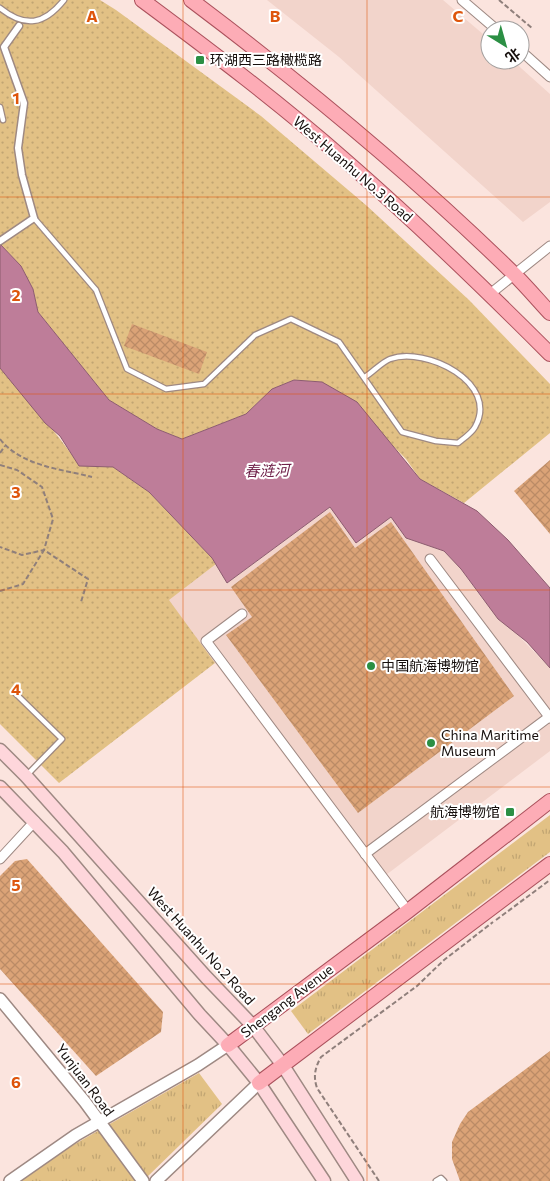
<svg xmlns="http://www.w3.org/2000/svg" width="550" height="1181" font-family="Commissioner,'Noto Sans SC',sans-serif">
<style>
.built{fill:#f2d4cb}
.grass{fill:url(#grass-tufts)}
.park{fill:url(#park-dots)}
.water{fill:#be7d99;stroke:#8c5c6f}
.building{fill:url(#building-cross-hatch)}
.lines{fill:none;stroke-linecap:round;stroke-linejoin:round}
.service-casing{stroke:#9e8983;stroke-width:7}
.pedestrian-casing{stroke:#9e8983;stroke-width:9}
.minor-casing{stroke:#9e8983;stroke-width:11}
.tertiary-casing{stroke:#9e8983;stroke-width:14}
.secondary-casing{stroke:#9e8983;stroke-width:15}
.primary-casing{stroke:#ab515c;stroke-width:16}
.path{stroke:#8f7f7b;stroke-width:2;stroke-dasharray:5 2.5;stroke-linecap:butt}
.service{stroke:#fff;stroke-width:4.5}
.pedestrian{stroke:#fff;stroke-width:6}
.minor{stroke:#fff;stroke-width:9}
.tertiary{stroke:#fff;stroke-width:11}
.secondary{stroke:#fed6db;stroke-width:12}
.primary{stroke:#fdacb6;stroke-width:14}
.grid{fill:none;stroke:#de550c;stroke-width:1;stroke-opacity:0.55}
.poi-dot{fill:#2b8f44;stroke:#fff;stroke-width:2}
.labels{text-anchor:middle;stroke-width:4;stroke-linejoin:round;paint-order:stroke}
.poi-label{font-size:14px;fill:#160f0d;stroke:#fff;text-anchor:start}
.street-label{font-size:14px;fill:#160f0d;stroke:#fff}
.water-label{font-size:15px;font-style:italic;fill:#70224a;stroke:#fff}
.grid-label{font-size:16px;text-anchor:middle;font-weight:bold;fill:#de550c;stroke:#fff;stroke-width:4;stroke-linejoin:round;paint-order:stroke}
</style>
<defs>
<pattern id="grass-tufts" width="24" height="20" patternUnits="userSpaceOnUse" patternTransform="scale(1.25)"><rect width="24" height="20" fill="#e2c185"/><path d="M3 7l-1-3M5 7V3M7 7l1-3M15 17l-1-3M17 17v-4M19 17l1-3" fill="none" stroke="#c1a572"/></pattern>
<pattern id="park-dots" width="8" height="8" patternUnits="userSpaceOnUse" patternTransform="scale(1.25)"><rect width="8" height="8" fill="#e2c185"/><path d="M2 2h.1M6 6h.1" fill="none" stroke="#c1a572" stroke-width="1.8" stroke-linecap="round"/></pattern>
<pattern id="building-cross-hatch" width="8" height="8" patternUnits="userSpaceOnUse" patternTransform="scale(1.25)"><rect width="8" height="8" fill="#dba377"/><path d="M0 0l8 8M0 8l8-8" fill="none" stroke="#bb8b66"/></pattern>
</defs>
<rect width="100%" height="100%" fill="#fbe4de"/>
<g class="built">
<path d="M267,0H443L490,40V60H512L550,94V202L523,222L339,57Z"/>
<path d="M331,507L391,517L406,538L444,551L461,569L483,600L550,668V751L378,881L168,600L216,564L227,583Z"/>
</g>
<g class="grass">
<path d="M550,815V852L308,1034L291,1011Z"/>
<path d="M199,1073L222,1104L143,1181H20L47,1160Z"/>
</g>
<g class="park">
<path d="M0,0H100L116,10L261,116L367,206L469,300L550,384V433L464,503L420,479L406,459L378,431L322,382L294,380L272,389L246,414L182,439L157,429L109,400L38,312L33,289L21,266L0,244Z"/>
<path d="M0,368C27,400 56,431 79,465L113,467L149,492L212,558L216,564L169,600L215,663L59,783L0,724Z"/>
</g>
<path class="water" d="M0,244L21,266L33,289L38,312L109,400L157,429L182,439L246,414L272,389L294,380L322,382L357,402L420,479L477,511L508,540L550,588V668L527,642L498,619L461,569L444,551L406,538L391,517L356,543L330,507L227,583L212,558L149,492L113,467L79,466L60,436L45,423L0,368Z"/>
<g class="building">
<path d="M132,324L207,352L199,374L124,346Z"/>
<path d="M550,460V534L514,491Z"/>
<path d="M330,512L355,548L391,522L514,696L358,813L226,635L252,617L231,587Z"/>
<path d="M27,859L163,1012L161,1032L96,1076L0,969V876L15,861Z"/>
<path d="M550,1051V1181H460L452,1159V1142L460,1124L468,1112Z"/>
</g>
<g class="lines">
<defs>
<g id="service">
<path d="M0,8C25,28 44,25 64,0"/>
<path d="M0,107L3,120"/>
<path d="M34,218L96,290L127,369L166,389L204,384L255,335L291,319L339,342L402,432L436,441L458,443C463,439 472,433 475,427C500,383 426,346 390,359C382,362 373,372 365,377"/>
<path d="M15,693L62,739L27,775"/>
<path d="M436,1181L441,1178L444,1181"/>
</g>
<path id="pedestrian" d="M0,241L34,218L22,175L18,148L24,103L4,47L19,26"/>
<g id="minor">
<path d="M462,0L497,30"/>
<path d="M520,50L550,77"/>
<path d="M490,294L550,246"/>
<path d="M430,559L550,718"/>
<path d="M242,614L206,641L408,911"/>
<path d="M365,854L549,717"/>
<path d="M0,859L35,821"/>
</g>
<g id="tertiary">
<path d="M0,999L85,1102L143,1181"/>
<path d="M10,1181L76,1135L198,1065L228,1045"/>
<path d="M156,1181L259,1083"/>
</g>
<g id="secondary">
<path d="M0,750L26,776L206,977L253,1026L282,1064L357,1181"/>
<path d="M0,787L63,852L200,1015L228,1045L259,1083L324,1181"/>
</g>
<g id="primary">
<path d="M142,0C212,52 281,104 347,162C417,223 484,288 550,354"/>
<path d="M191,0C304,85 413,175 514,274C526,286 538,300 550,313"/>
<path d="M228,1045L408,911L550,801"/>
<path d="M259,1083L550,864"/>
</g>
</defs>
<use href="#service" class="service-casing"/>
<use href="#pedestrian" class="pedestrian-casing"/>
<use href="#minor" class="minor-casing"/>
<use href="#tertiary" class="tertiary-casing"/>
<use href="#secondary" class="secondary-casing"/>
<use href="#primary" class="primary-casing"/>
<g class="path">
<path d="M499,0L533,29"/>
<path d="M0,439C21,466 61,469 92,477"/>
<path d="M0,453L5,446"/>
<path d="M0,465L17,470L42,487L53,519L44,550L22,555L0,547"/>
<path d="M0,591L23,584L44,550L88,579L81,602"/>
<path d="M496,920L550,880"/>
<path d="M379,1181L317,1088C313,1076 315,1068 321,1057L417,986L444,960L493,922"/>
</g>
<use href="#service" class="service"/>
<use href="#pedestrian" class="pedestrian"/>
<use href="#minor" class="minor"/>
<use href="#tertiary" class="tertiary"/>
<use href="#secondary" class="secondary"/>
<use href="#primary" class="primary"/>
</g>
<path class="grid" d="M183,0V1181M367,0V1181M0,197H550M0,394H550M0,590H550M0,787H550M0,984H550"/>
<g class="poi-dot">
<rect x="195" y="55" width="10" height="10" rx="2.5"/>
<circle cx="371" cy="666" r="5"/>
<circle cx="431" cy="743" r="5"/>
<rect x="505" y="807" width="10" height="10" rx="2.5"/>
</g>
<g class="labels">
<g class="poi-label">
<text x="210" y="65">环湖西三路橄榄路</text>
<text x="381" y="671">中国航海博物馆</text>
<text x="441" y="740">China Maritime<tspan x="441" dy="16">Museum</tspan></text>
<text x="500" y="817" text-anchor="end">航海博物馆</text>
</g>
<g class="street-label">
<text transform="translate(353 169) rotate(41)" y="5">West Huanhu No.3 Road</text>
<text transform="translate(201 946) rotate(48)" y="5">West Huanhu No.2 Road</text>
<text transform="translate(287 1001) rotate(-37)" y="5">Shengang Avenue</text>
<text transform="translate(85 1080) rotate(53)" y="5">Yunjuan Road</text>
</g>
<g class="water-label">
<text transform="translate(267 471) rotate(-1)" y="5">春涟河</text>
</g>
</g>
<g class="grid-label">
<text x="92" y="22">A</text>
<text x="275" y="22">B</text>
<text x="458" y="22">C</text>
<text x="16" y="104">1</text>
<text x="16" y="301">2</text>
<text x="16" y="498">3</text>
<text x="16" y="695">4</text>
<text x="16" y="891">5</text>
<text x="16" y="1088">6</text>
</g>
<g transform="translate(505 45) rotate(143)"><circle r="24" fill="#ffffff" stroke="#a29f9e"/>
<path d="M0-4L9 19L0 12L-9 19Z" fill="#2b8f44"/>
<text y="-8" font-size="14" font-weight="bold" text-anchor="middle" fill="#160f0d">北</text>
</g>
</svg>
